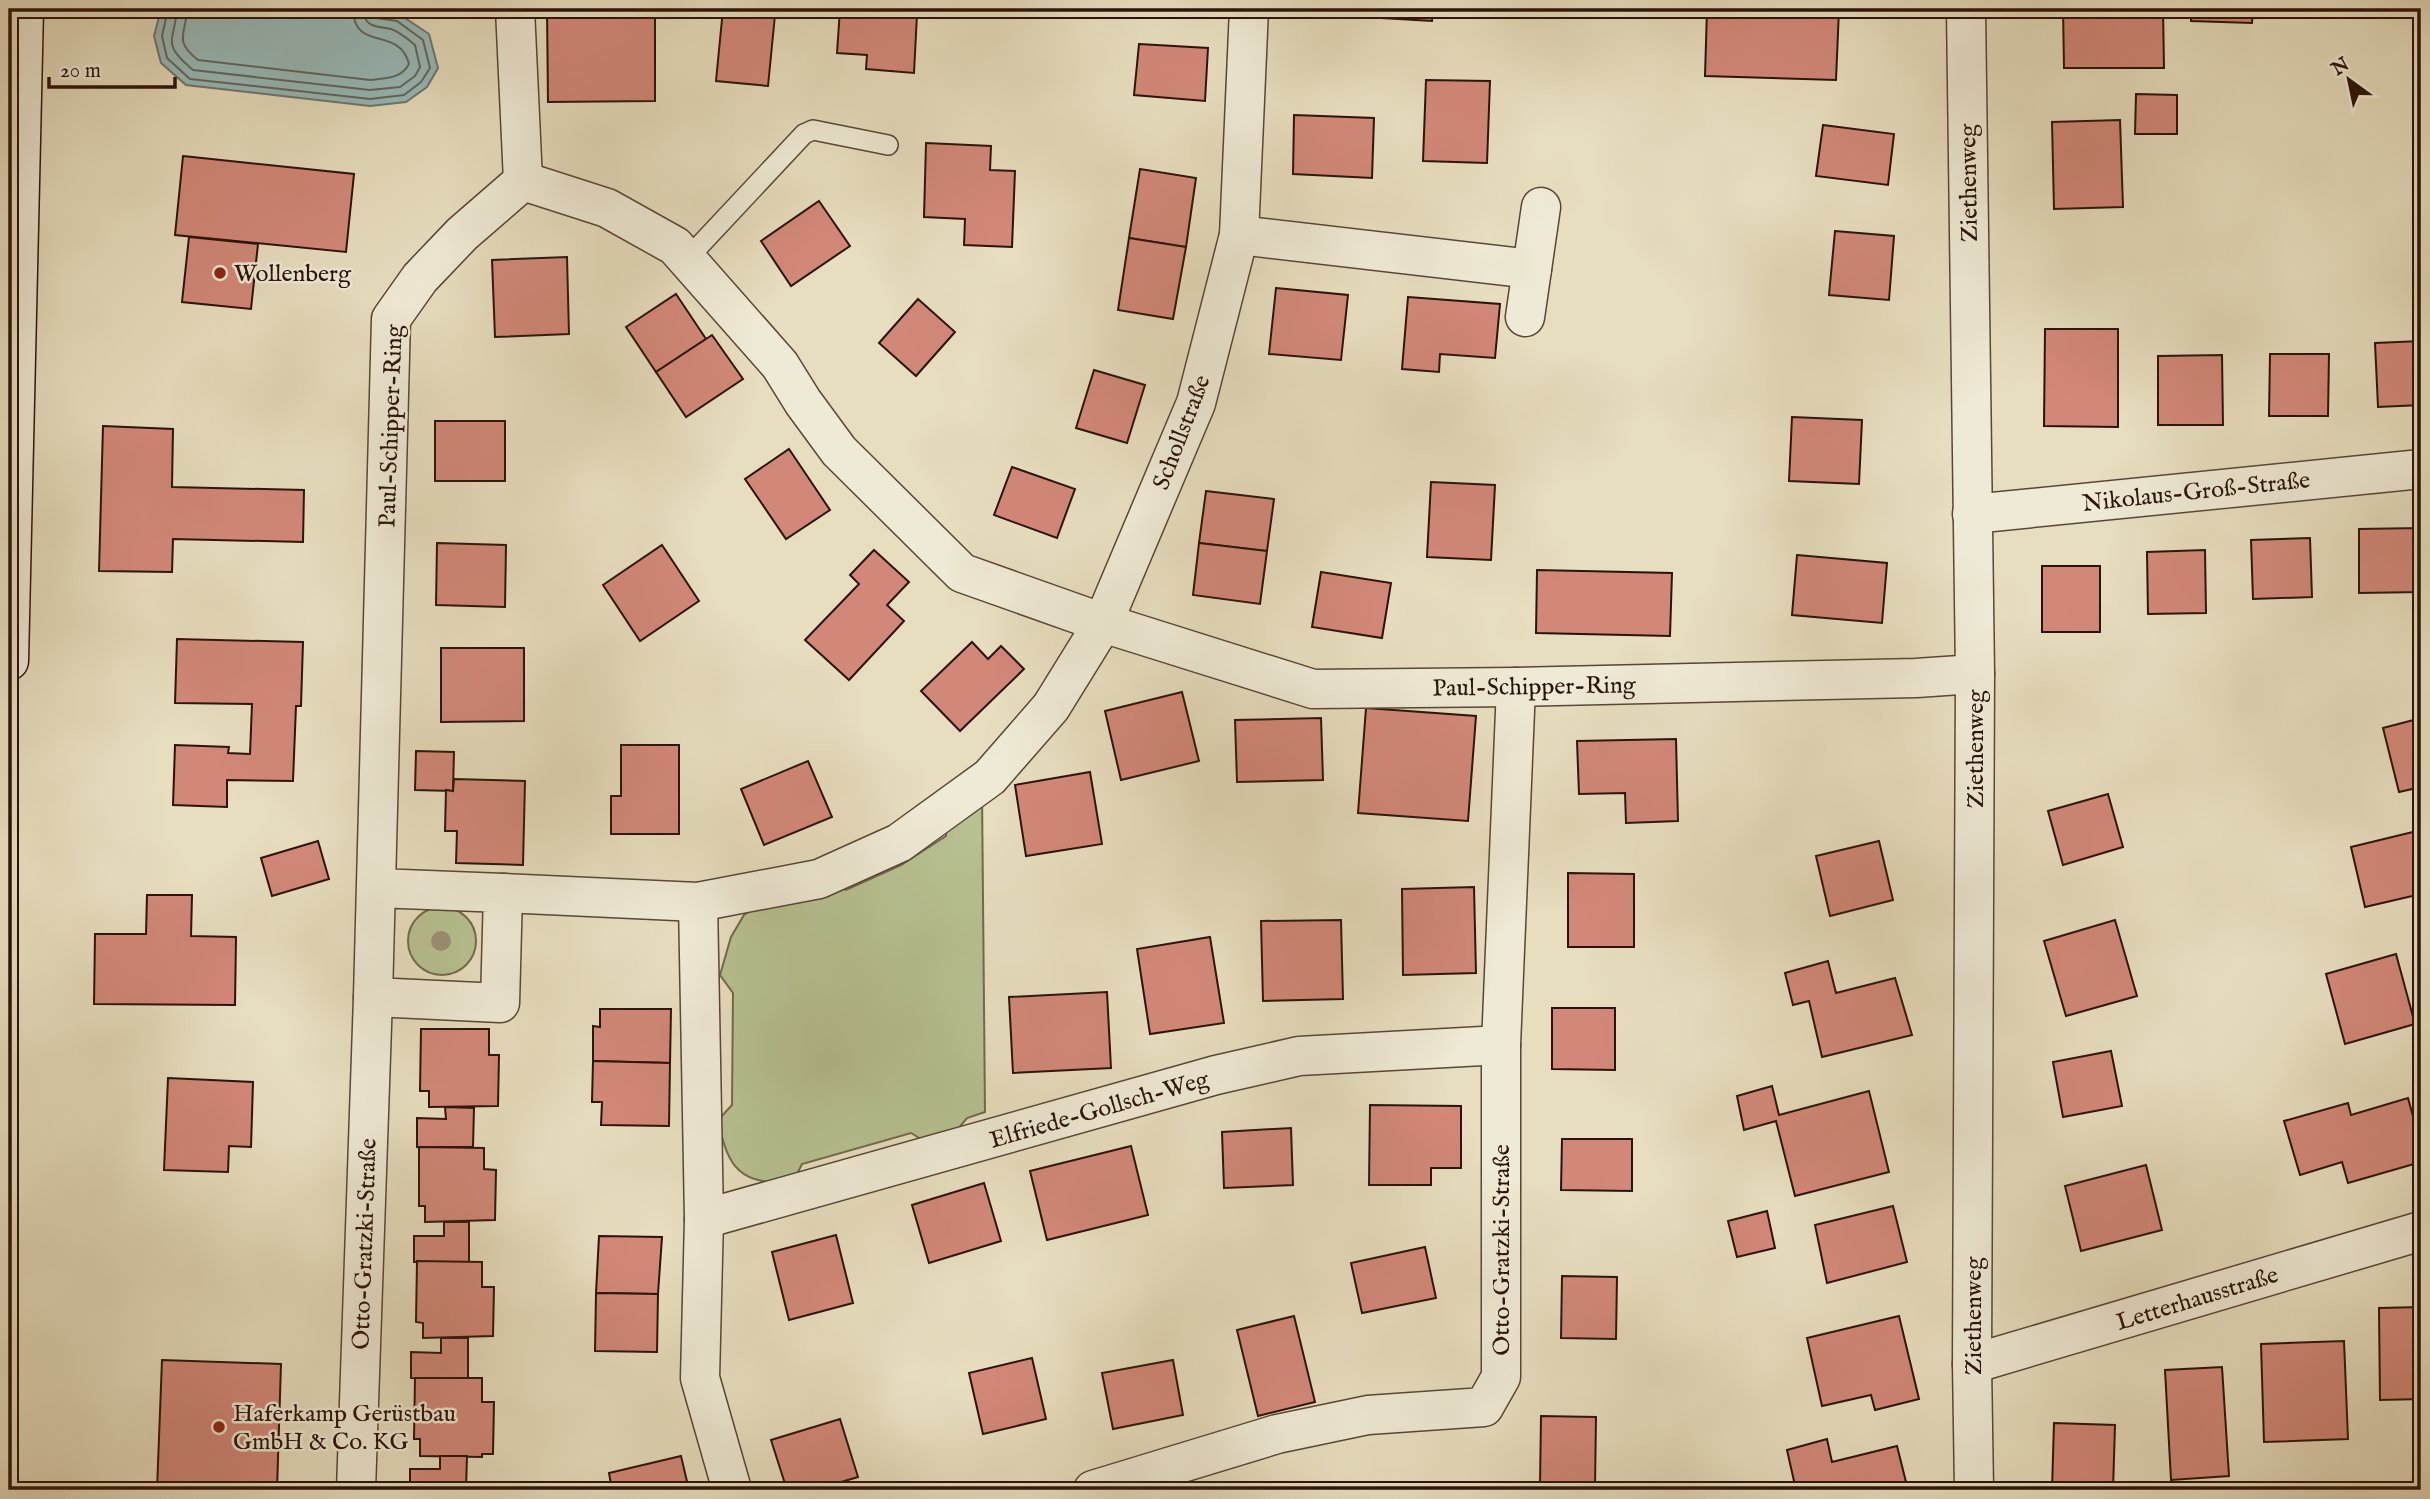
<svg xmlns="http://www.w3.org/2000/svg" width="2430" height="1499" font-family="'IM FELL English',serif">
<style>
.green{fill:#b7c191;stroke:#716a4d;stroke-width:2}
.water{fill:#99bbba;stroke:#6d7873;stroke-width:2}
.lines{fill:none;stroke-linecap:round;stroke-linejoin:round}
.shore{stroke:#626762;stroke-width:2}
.building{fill:#d28879;stroke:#2b1309;stroke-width:2}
.service-casing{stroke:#5a4636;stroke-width:22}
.minor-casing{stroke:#5a4636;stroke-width:41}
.secondary-casing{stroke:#2b1309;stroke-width:41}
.service{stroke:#efead5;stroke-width:19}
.minor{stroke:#efead5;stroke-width:38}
.secondary{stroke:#efead5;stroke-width:38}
.tree{fill:#9b9075}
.poi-dot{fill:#8f2418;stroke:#efead5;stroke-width:2.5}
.labels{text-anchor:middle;stroke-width:5;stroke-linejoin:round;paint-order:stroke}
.street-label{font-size:24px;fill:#2b1309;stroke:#efead5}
.poi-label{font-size:24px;fill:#2b1309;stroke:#efead5;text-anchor:start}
</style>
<rect width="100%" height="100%" fill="#e7debf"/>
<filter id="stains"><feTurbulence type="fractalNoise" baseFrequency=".00286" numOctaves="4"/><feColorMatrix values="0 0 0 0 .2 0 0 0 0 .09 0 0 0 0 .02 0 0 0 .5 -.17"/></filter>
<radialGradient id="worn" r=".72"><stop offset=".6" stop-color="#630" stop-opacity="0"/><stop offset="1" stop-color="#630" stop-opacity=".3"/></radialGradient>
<g class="green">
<path d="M982,791L985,1112L967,1118L951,1137L929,1144L911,1133L802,1164L793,1182C740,1185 728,1169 718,1120L732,1105L733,993L720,975L731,937L744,915L767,899L827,882L846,890L901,865L946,836V821Z"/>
<circle cx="442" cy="941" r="34"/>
</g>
<path class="water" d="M163,9H351L399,14L429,34L438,68L427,87L406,102L370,106L186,85L161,63L154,36L160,13Z"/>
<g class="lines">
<g class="shore">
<path d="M168,9L162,36L167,58L190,79L370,99L404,95L421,82L430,68L423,40L397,21L376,18L372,9"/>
<path d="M177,9C174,43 161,43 193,70L370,90L400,87L415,76L420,67L415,45C408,39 400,32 391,29C377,26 364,28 363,9"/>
<path d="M187,9C186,35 173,40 198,60L370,80C386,78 401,79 409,64C399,25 354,53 353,9"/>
</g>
</g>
<g class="building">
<path d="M547,9H655V101L548,102Z"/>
<path d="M723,9L775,15L768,86L716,81Z"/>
<path d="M840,9L917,14L914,73L866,69L867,55L837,53Z"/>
<path d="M1331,9H1433L1432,21L1330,15Z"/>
<path d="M1707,9H1839L1836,80L1705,76Z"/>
<path d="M2063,9H2163L2164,68H2064Z"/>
<path d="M2192,9H2253L2252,23L2191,21Z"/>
<rect x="2417" y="25" width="4" height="41"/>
<path d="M1139,44L1208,48L1205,101L1134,95Z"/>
<path d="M1426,80L1490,81L1487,163L1423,161Z"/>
<path d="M2136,94L2177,95V134H2135Z"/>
<path d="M1294,115L1374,118L1372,178L1293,174Z"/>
<path d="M2120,120L2123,207L2054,209L2052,122Z"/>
<path d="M1823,125L1894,134L1888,185L1816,176Z"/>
<path d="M926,143L991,146L990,170L1015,171L1012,247L964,245L965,219L924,217Z"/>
<path d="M2414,152H2421V222H2416Z"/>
<path d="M183,156L354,174L346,252L175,235Z"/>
<path d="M1140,169L1196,178L1186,247L1129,238Z"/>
<path d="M819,201L850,246L791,286L761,241Z"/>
<path d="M1835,231L1894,236L1889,300L1829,295Z"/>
<path d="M189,237L258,244L251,309L182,302Z"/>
<path d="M1129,238L1186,247L1173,319L1118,310Z"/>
<path d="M567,257L569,334L495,337L492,260Z"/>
<path d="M1276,288L1348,295L1341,360L1269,354Z"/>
<path d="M676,294L706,339L656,372L626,327Z"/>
<path d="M1408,297L1500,304L1495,358L1440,354L1439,372L1402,369Z"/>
<path d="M918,299L955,332L916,376L879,343Z"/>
<path d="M2045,329H2118V427L2044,426Z"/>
<path d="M712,335L743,379L686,417L656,372Z"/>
<path d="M2421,341V405L2378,407L2375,343Z"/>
<path d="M2270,354H2329L2328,416H2269Z"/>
<path d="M2222,355L2223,425H2158V356Z"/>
<path d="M1094,370L1145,385L1127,443L1076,428Z"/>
<path d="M1792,417L1862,420L1859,484L1789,481Z"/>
<rect x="435" y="421" width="70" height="60"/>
<path d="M103,426L173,429L172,487L304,490L303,542L173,539L172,572L99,571Z"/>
<path d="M789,449L830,510L786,539L745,479Z"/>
<path d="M1012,467L1075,489L1057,538L994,515Z"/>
<path d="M1431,482L1495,485L1491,560L1427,557Z"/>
<path d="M1206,491L1274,499L1267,551L1199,543Z"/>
<path d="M2421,528V592L2359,593V529Z"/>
<path d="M2310,538L2312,597L2253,599L2251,540Z"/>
<path d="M437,543L506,545L505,607L436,605Z"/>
<path d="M1199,543L1267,551L1260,604L1193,595Z"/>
<path d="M662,545L699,601L640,641L603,585Z"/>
<path d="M874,550L909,582L887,605L904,621L849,680L805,640L859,584L850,575Z"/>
<path d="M2205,550L2206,613L2148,614L2147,552Z"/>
<path d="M1797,555L1887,563L1882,623L1792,615Z"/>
<rect x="2042" y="566" width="58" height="66"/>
<path d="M1537,570L1672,573L1670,636L1536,633Z"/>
<path d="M1321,572L1391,583L1382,638L1312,627Z"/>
<path d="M177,639L303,642L301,706H296L293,781L227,780V807L173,805L175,745L229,747L228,753L250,754L252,704L175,703Z"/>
<path d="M972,642L988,659L1001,646L1024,669L960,731L921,691Z"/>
<path d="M441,648H524V721L441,722Z"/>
<path d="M1182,692L1199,761L1121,780L1105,711Z"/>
<path d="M1366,708L1476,716L1468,821L1358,813Z"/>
<path d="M1321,718L1323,780L1237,782L1235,720Z"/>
<path d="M2421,718V787L2399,792L2383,728Z"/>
<path d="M1676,739L1678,821L1626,823L1625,793L1579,794L1577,741Z"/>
<path d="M621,745H679V834H611V796H621Z"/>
<path d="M416,751L454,752L453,791L415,790Z"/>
<path d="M808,761L832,817L764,845L741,789Z"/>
<path d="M1090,772L1102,844L1026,856L1015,785Z"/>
<path d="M454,779L525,781L523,865L456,863L457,831H445L446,790L453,791Z"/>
<path d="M2108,794L2123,847L2063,865L2048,811Z"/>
<path d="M2421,830V894L2365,907L2351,847Z"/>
<path d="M318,841L329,879L272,896L261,858Z"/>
<path d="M1879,841L1893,900L1830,916L1816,856Z"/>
<path d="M1568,873L1634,874V947H1568Z"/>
<path d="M1474,887L1476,973L1403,975L1402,889Z"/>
<path d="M147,895H192L191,936L236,937L235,1005L94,1004L95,934H146Z"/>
<path d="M1341,920L1343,999L1263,1001L1261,921Z"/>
<path d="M2115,920L2137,996L2066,1016L2044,941Z"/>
<path d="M1210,937L1224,1023L1150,1034L1137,949Z"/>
<path d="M2396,954L2415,1024L2345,1044L2326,974Z"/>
<path d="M1828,961L1836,993L1895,978L1912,1035L1822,1057L1809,1001L1793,1005L1785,973Z"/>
<path d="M1107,992L1111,1068L1013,1073L1009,997Z"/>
<path d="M1552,1008H1615V1070L1552,1069Z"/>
<path d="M600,1009H671L670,1063L593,1061V1026L600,1027Z"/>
<path d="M421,1029H489V1055H499L498,1106L429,1107V1091H420Z"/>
<path d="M2111,1051L2122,1106L2063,1117L2053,1062Z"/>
<path d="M593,1061L670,1063L669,1126L601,1125L602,1102H592Z"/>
<path d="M168,1078L253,1082L251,1147L229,1146L228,1172L164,1170Z"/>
<path d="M1772,1086L1779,1115L1869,1091L1889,1172L1795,1196L1776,1121L1744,1130L1737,1096Z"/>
<path d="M2408,1098L2421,1146V1162L2348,1183L2342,1162L2300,1175L2284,1121L2348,1103L2351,1115Z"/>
<path d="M1370,1105L1461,1106V1168H1431V1185H1369Z"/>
<path d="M445,1107L474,1108L473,1147H417V1118L446,1119Z"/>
<path d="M1291,1128L1293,1185L1224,1188L1222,1132Z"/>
<path d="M1562,1139H1632V1191L1561,1190Z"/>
<path d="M1131,1146L1148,1215L1047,1240L1030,1171Z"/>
<path d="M419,1147L484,1148V1169L496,1170L495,1220L425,1222V1206H419Z"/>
<path d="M2146,1165L2162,1230L2081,1251L2065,1186Z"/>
<path d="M984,1183L1001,1241L929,1263L912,1205Z"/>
<path d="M1893,1206L1907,1262L1827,1283L1815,1225Z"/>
<path d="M1767,1211L1775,1248L1737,1257L1728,1221Z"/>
<path d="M444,1222H469V1262H414V1236H444Z"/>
<path d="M836,1235L853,1303L789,1320L772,1252Z"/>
<path d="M599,1236L662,1237L658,1294L596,1293Z"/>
<path d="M1425,1247L1436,1298L1362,1313L1351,1263Z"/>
<path d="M417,1261L482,1262V1287H494L493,1336L423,1338V1323L416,1322Z"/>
<path d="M1562,1276L1617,1277L1616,1339L1561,1338Z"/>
<path d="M596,1293L658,1294L657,1352L595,1351Z"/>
<path d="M2421,1307V1399L2380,1400L2379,1308Z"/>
<path d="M1294,1316L1315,1402L1258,1416L1237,1330Z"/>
<path d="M1899,1316L1919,1399L1875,1410L1871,1395L1822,1406L1807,1338Z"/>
<path d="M441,1338H468V1379L411,1378V1352L441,1353Z"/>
<path d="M2344,1341L2348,1439L2264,1442L2261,1344Z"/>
<path d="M1032,1358L1046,1419L983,1434L969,1373Z"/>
<path d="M162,1360L281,1364L277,1490H157Z"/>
<path d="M1173,1360L1183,1415L1113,1429L1102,1373Z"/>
<path d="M2222,1367L2229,1476L2171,1480L2165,1370Z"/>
<path d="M415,1378H482V1402H494L493,1454H482V1457L420,1456V1439H414Z"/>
<path d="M1541,1416L1596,1417L1595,1487L1540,1486Z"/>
<path d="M840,1419L858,1477L814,1490H787L771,1440Z"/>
<path d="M2054,1423L2115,1425L2113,1490H2052Z"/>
<path d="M1827,1439L1832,1462L1897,1446L1908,1490H1796L1787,1450Z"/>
<path d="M440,1456H467L466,1490H410V1469H440Z"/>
<path d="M681,1456L689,1490H612L609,1473Z"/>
</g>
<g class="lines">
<defs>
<path id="service" d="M687,259L804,134L813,130L888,145"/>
<g id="minor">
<path d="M515,9L523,181"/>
<path d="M1966,9L1975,674L1972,1364L1974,1490"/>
<path d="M1239,235L1532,269L1525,317"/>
<path d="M1532,269L1541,207"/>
<path d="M1972,514L2421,469"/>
<path d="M377,888L503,893L500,1003L373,997L391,319L420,278L462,234L523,181L607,208L675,246L780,365L803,402L839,451L962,573L1103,623L1313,689L1516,687L1916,678L1975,674"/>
<path d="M503,893L698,902L819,879L899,843L990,777L1051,707L1103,623L1196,403L1239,235L1249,9"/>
<path d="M698,902L704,1219L700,1378L732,1490"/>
<path d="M704,1219L1216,1075L1299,1056L1501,1045"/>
<path d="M1972,1364L2421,1231"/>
<path d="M356,1490L373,997"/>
<path d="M1093,1490L1277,1434L1368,1415L1484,1407L1501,1377V1045L1516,687"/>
</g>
<path id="secondary" d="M9,661L24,9"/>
</defs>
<use href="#service" class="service-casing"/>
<use href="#minor" class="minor-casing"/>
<use href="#secondary" class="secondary-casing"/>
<use href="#service" class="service"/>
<use href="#minor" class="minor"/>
<use href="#secondary" class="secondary"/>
</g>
<circle class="tree" cx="441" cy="941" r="10"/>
<g class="poi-dot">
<circle cx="220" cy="273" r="7"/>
<circle cx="219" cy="1427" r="7"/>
</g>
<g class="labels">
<g class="street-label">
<text transform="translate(1968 183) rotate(-91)" y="8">Ziethenweg</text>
<text transform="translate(390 426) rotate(-88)" y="8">Paul-Schipper-Ring</text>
<text transform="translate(1181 432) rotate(-69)" y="8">Schollstraße</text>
<text transform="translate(2196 491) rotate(-6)" y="8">Nikolaus-Groß-Straße</text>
<text transform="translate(1534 686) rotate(-1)" y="8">Paul-Schipper-Ring</text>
<text transform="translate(1975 749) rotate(-90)" y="8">Ziethenweg</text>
<text transform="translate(1099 1109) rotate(-16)" y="8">Elfriede-Gollsch-Weg</text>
<text transform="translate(364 1244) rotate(-88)" y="8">Otto-Gratzki-Straße</text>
<text transform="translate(1501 1250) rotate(-90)" y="8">Otto-Gratzki-Straße</text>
<text transform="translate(2197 1298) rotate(-17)" y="8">Letterhausstraße</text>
<text transform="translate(1973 1316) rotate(-90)" y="8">Ziethenweg</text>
</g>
<g class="poi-label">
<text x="234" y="281">Wollenberg</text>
<text x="233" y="1421">Haferkamp Gerüstbau<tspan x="233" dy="28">GmbH &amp; Co. KG</tspan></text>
</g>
</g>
<rect width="2430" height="1499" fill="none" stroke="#e7debf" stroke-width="35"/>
<rect x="10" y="10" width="2409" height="1478" fill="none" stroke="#2b1309" stroke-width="3.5"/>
<rect x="18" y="18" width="2395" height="1464" fill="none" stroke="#2b1309" stroke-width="2"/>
<g transform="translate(2349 80) rotate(327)" stroke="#efead5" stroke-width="5" paint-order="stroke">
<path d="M0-5L12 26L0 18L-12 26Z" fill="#2b1309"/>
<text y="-10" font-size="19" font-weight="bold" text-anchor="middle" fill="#2b1309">N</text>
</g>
<path d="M49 77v10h126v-10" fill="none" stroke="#2b1309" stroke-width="3.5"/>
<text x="60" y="77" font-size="21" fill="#2b1309" stroke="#efead5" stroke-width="5" paint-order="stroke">20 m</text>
<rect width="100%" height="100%" filter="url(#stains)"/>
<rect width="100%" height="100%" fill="url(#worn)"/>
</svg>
